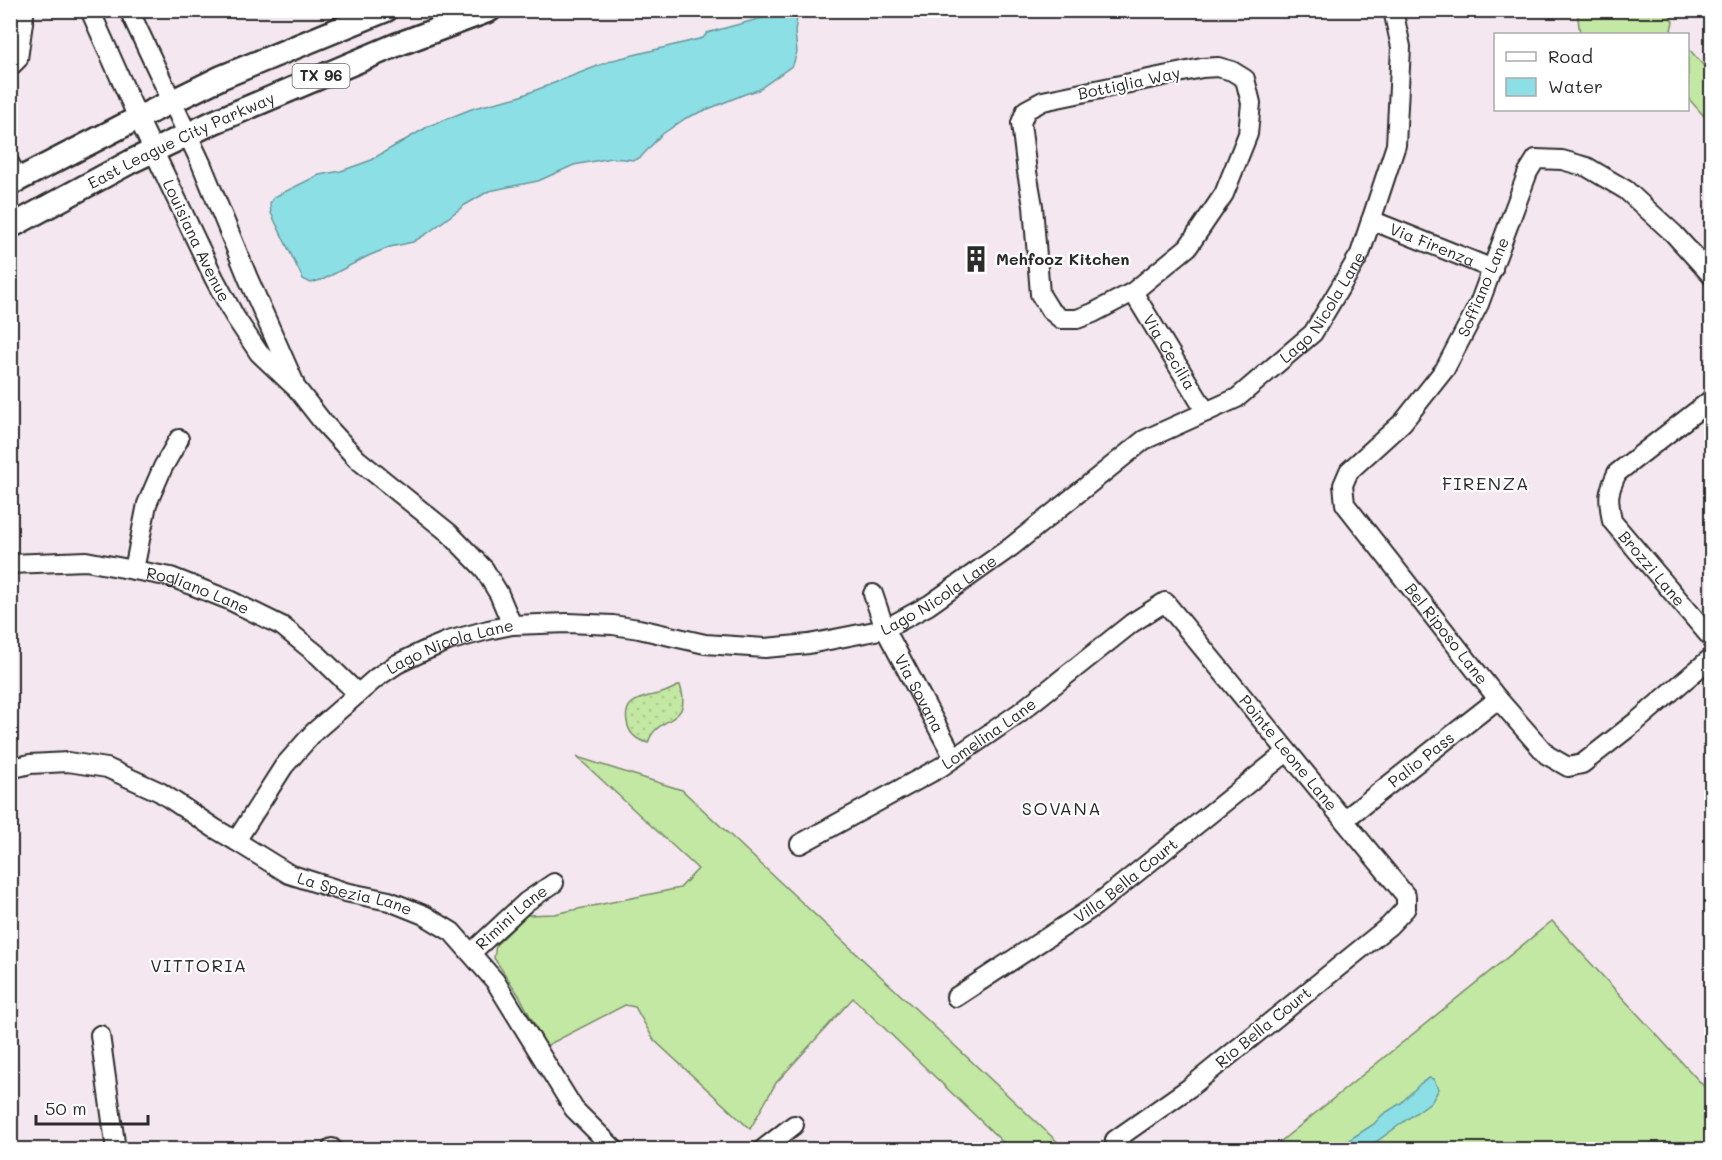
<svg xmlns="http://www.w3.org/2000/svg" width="1722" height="1160" font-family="Mali,sans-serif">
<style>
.grass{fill:#c3e8a3;stroke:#778a67;stroke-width:1.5}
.park{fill:url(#park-dots);stroke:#778a67;stroke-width:1.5}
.water{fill:#8ddfe6;stroke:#66979b;stroke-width:1.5}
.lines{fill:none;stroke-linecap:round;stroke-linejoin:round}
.minor-casing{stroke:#2b2b2b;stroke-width:22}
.major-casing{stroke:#2b2b2b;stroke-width:27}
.minor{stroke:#fff;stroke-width:18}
.major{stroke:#fff;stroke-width:22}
.labels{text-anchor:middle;stroke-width:4.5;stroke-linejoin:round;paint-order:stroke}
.shield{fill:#fff;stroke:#6b6b6b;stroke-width:1.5}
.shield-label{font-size:15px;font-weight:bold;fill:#2b2b2b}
.street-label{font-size:16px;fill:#2b2b2b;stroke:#fff}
.poi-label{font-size:16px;font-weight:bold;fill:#2b2b2b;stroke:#fff;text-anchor:start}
.neighbourhood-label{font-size:18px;letter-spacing:1.5px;fill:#2b2b2b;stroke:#fff}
</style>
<defs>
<pattern id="park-dots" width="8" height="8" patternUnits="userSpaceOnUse" patternTransform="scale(1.5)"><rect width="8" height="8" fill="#c3e8a3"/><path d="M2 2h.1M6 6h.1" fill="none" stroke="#a8c78c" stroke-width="1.8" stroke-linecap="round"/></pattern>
</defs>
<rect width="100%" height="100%" fill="#f5e7f0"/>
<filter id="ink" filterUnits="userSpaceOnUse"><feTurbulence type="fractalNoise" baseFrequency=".0167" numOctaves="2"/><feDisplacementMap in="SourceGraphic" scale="12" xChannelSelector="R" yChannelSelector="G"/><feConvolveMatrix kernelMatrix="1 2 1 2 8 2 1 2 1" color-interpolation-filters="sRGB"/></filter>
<g filter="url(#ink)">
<g class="grass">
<path d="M1577,11H1668L1673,22L1671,30L1675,34H1580Z"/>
<path d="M1688,48L1711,74V124L1688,98Z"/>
<path d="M577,757L682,790L1065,1149H1010L853,998L776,1083L750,1129L654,1040L635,1007L625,1005L546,1046L520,997L494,958L496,945L527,915L554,914L680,888L698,869Z"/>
<path d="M1552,921L1711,1094V1149L1270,1150Z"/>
</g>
<path class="park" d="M680,685C694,726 656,714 648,743C638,740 631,736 628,726C620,698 644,698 662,693C668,691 674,688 680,685Z"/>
<g class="water">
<path d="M784,12H794L797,18L795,31L797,52L793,65L758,90L745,94L686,118L661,135L641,157L635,160L611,158L574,165L538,181L489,191L465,205L428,233L413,242L390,247L368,256L324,279L311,283L303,279L271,213L270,203L274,197L319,175L341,171L369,161L429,126L474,108L518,97L613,60L703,38L707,33Z"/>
<path d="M1429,1078L1433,1079L1439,1089L1432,1101L1424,1107L1376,1142L1369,1149H1335L1374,1124L1382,1115L1401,1103L1421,1083Z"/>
</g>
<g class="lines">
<defs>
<g id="minor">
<path id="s1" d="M90,10L138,118L214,278L235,317L259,353L297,389L322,421L357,459L449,533L484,569L499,594L512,625"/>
<path d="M129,10L201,163L248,278L294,382"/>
<path d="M10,67L18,59L24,15L22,10"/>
<path d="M1218,67L1232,71L1245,79L1251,103L1248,134L1224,194L1188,247L1133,292L1093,313L1077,319H1061L1050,310L1040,294L1033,206L1027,172L1021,123L1026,110L1043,101L1202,68Z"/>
<path d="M10,164L18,179"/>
<path id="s2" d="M1371,220L1493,269"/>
<path id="s3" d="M1712,276L1674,234L1626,190L1587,167L1562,160L1536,159L1528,172L1479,304L1445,369L1403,422L1349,471L1343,485L1345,504L1498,699L1547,755L1568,767L1582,764L1637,721L1712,657"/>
<path id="s4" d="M1133,292L1206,412"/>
<path id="s5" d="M1712,399L1617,473C1607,495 1608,497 1612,521L1712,639"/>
<path id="s6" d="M10,564L86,561L171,577L229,600L282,626L319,656L357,693"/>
<path d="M134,570L147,504L163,467L179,439"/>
<path id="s7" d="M873,594L885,629L954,758"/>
<path id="s8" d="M10,769L30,764L68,762L107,768L160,792L214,828L236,841L289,874L345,892L389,901L424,915L452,932L495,981L574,1109L615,1150"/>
<path id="s9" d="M1344,820L1498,699"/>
<path id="s10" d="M236,841L284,766L314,732L376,678L397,664L424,651L448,641L488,630L512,625L568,623L613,625L639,629L705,644L765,648L809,644L885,629L929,605L1011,547L1144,440L1237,398L1313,333L1360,254L1396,145L1401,47L1393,10"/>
<path id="s11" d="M800,844L941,767L1019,713L1132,623L1165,602L1406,896V908L1389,926L1189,1088L1115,1140"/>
<path id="s12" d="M471,953L526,902L554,883"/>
<path id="s13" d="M956,997L1095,906L1287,752"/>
<path d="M100,1035L116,1150"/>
<path d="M332,1150V1148"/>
<path d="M762,1150L794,1125"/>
</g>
<g id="major">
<path d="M10,184L138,118L222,77L386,10"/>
<path id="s14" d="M10,227L132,161L214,122L396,45L490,10"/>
</g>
</defs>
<use href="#minor" class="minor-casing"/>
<use href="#major" class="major-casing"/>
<use href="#minor" class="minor"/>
<use href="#major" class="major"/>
</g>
</g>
<defs>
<symbol id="building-bare" viewBox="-9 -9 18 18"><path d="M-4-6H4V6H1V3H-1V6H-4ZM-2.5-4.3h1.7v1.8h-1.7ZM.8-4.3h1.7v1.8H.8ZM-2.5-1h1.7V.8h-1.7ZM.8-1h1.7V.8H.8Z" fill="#2b2b2b" stroke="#fff" stroke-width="2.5" paint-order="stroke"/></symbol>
</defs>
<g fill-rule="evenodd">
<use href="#building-bare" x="957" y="240" width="38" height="38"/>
</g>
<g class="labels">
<rect class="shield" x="292.5" y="64" width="57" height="24" rx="4.5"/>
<g class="shield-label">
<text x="321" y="81">TX 96</text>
</g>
<g class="street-label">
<text transform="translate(1129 83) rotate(-12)" y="6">Bottiglia Way</text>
<text dy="6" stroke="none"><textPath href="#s14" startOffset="192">East League City Parkway</textPath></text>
<text dy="6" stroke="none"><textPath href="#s1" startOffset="254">Louisiana Avenue</textPath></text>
<text dy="6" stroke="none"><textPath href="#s2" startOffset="66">Via Firenza</textPath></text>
<text transform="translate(1483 287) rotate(-67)" y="6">Soffiano Lane</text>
<text dy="6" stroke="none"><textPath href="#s10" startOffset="1290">Lago Nicola Lane</textPath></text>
<text dy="6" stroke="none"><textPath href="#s4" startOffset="70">Via Cecilia</textPath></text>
<text dy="6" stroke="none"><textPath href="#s5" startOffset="232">Brozzi Lane</textPath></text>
<text dy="6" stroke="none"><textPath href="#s6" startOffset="192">Rogliano Lane</textPath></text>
<text dy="6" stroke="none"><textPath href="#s10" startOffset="804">Lago Nicola Lane</textPath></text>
<text dy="6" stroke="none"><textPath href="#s3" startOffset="788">Bel Riposo Lane</textPath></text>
<text dy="6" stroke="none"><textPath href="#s10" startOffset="298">Lago Nicola Lane</textPath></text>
<text dy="6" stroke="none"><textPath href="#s7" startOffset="110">Via Sovana</textPath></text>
<text dy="6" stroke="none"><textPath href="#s11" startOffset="219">Lomelina Lane</textPath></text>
<text dy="6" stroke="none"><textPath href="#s11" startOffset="634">Pointe Leone Lane</textPath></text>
<text dy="6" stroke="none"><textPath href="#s9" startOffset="98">Palio Pass</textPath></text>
<text dy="6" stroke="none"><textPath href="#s13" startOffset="206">Villa Bella Court</textPath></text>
<text dy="6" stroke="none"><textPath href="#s8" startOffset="378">La Spezia Lane</textPath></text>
<text dy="6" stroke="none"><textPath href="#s12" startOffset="54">Rimini Lane</textPath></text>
<text transform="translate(1263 1027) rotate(-39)" y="6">Rio Bella Court</text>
</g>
<g class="poi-label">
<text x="996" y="265">Mehfooz Kitchen</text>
</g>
<g class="neighbourhood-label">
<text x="1486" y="490">FIRENZA</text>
<text x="1062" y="815">SOVANA</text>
<text x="199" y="972">VITTORIA</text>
</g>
</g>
<rect width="1722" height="1160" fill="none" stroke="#fff" stroke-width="36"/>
<rect x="18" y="18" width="1686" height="1124" fill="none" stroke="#2b2b2b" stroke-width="2" filter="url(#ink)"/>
<rect x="1494" y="33" width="195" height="78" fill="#ffffff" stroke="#aaaaaa" stroke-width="1.5"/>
<rect x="1506" y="52" width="30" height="9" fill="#ffffff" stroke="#aaaaaa" stroke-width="1.5"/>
<text x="1548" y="63" font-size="18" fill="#2b2b2b">Road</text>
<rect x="1506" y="78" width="30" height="18" fill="#8ddfe6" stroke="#aaaaaa" stroke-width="1.5"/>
<text x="1548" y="93" font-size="18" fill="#2b2b2b">Water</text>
<path d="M36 1115v9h112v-9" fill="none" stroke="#2b2b2b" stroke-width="3"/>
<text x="45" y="1115" font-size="18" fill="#2b2b2b" stroke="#ffffff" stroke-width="4.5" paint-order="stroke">50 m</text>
</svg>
